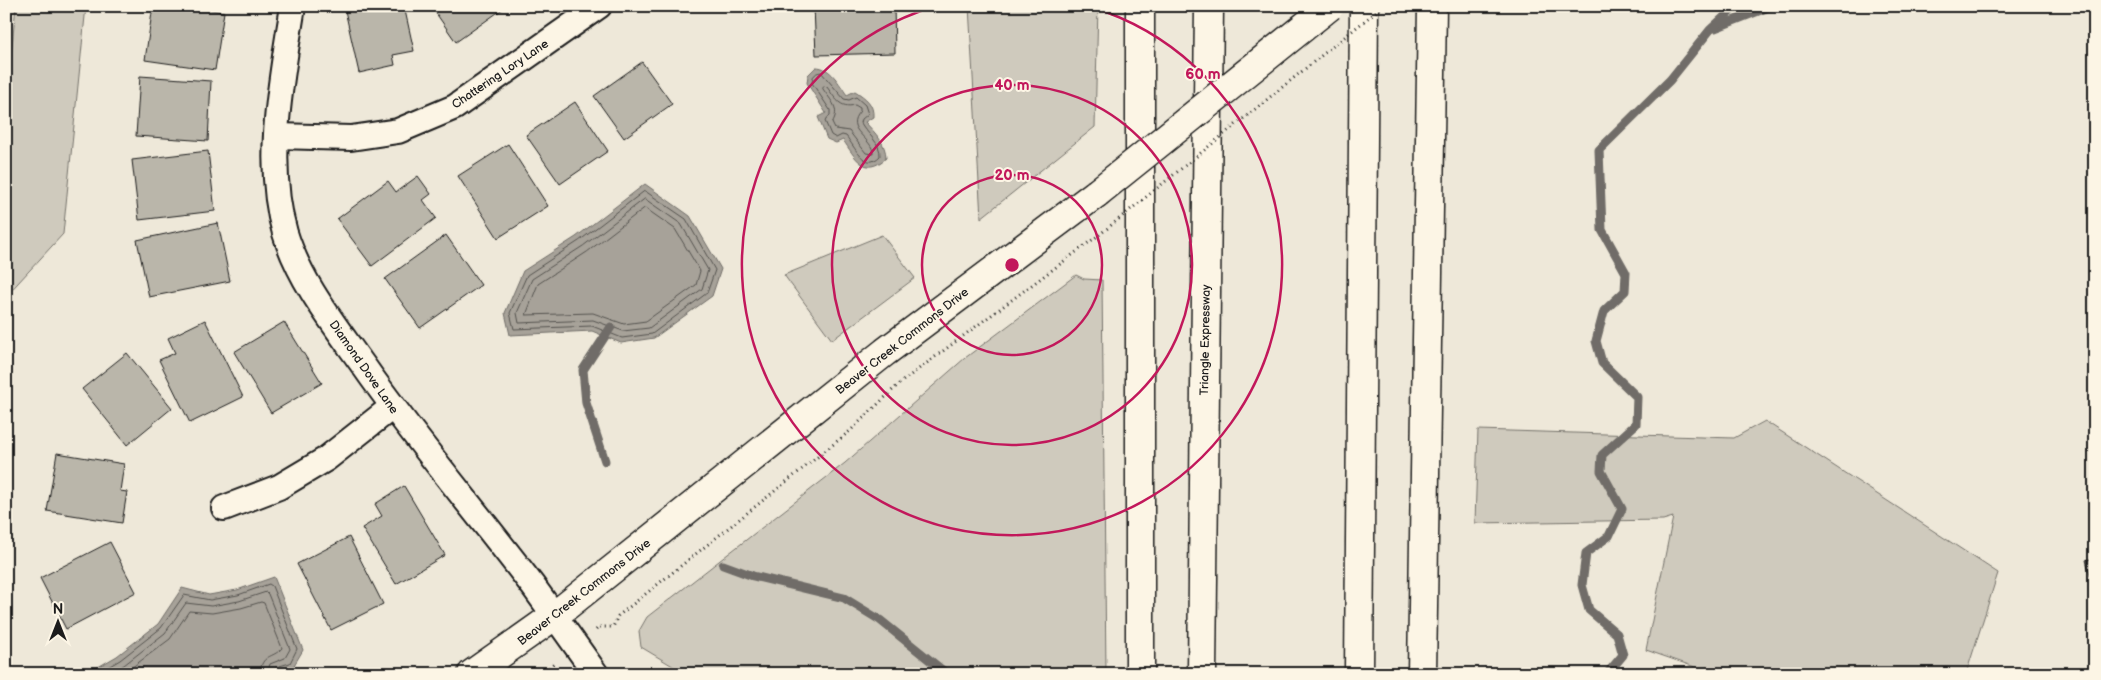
<svg xmlns="http://www.w3.org/2000/svg" width="2101" height="680" font-family="'Balsamiq Sans',sans-serif">
<style>
.green{fill:#cfcabd;stroke:#76736c}
.water{fill:#a7a299;stroke:#6f6c67}
.lines{fill:none;stroke-linecap:round;stroke-linejoin:round}
.shore{stroke:#54524e;stroke-width:1}
.stream{stroke:#6f6c67;stroke-width:9}
.building{fill:#bab6aa;stroke:#1c1c1c}
.minor-casing{stroke:#1c1c1c;stroke-width:28}
.tertiary-casing{stroke:#1c1c1c;stroke-width:31}
.motorway-casing{stroke:#1c1c1c;stroke-width:31}
.path{stroke:#1c1c1c;stroke-width:3;stroke-dasharray:1 4;stroke-linecap:butt}
.minor{stroke:#fcf5e5;stroke-width:24}
.tertiary{stroke:#fcf5e5;stroke-width:28}
.motorway{stroke:#fcf5e5;stroke-width:28}
.tertiary-bridge-casing{stroke:#1c1c1c;stroke-width:31;stroke-linecap:butt}
.path-bridge{stroke:#1c1c1c;stroke-width:3;stroke-dasharray:1 4;stroke-linecap:butt}
.tertiary-bridge{stroke:#fcf5e5;stroke-width:28}
.ring{fill:none;stroke:#c2185b;stroke-width:2.5}
.labels{text-anchor:middle;stroke-width:4;stroke-linejoin:round;paint-order:stroke}
.street-label{font-size:12px;fill:#1c1c1c;stroke:#fcf5e5}
.centre{fill:#c2185b;stroke:#fcf5e5;stroke-width:2.5}
.ring-label{font-size:15px;text-anchor:middle;font-weight:bold;fill:#c2185b;stroke:#fcf5e5;stroke-width:4;stroke-linejoin:round;paint-order:stroke}
</style>
<rect width="100%" height="100%" fill="#eee8d9"/>
<filter id="ink" filterUnits="userSpaceOnUse"><feTurbulence type="fractalNoise" baseFrequency=".02" numOctaves="2"/><feDisplacementMap in="SourceGraphic" scale="10" xChannelSelector="R" yChannelSelector="G"/><feConvolveMatrix kernelMatrix="1 2 1 2 8 2 1 2 1" color-interpolation-filters="sRGB"/></filter>
<g filter="url(#ink)">
<g class="green">
<path d="M16,6H86L63,234L6,296V105Z"/>
<path d="M969,6H1098L1095,127L981,218Z"/>
<path d="M882,235L915,278L832,340L784,275Z"/>
<path d="M1076,275L1084,279L1102,280L1106,674H686L641,647L639,631L647,617L845,463L965,358Z"/>
<path d="M1765,421L1998,573L1966,674H1715L1646,650L1673,517L1663,520L1475,523L1478,430L1734,438Z"/>
</g>
<g class="water">
<path d="M816,67C831,67 839,84 847,95L855,91C866,98 874,104 873,117L865,122C875,133 886,143 886,158C864,178 855,157 843,140L836,143L827,139L818,117L826,113L807,83L808,75Z"/>
<path d="M645,184L690,216L721,269L712,296L654,338L621,343L592,331L510,335L505,313L523,271L576,237Z"/>
<path d="M274,577L303,650L293,667L270,674H86L117,656L158,624L182,588L209,595L237,590Z"/>
</g>
<g class="lines">
<g class="shore">
<path d="M817,73L821,72L844,99L849,100L856,97L865,105L868,114L862,119L861,123C867,134 881,143 880,156C865,172 855,147 846,136L842,135L836,138L831,135L825,121L830,115V110L812,83L813,77Z"/>
<path d="M824,86L827,87C835,98 840,109 855,105L860,108V111C842,130 874,138 873,154L866,153L849,131L835,129L832,123C841,109 831,101 823,89Z"/>
<path d="M645,191L686,219L715,270L707,293L652,334L622,338L592,326L514,329L510,313L527,275L579,241Z"/>
<path d="M645,199L681,224L708,270L702,289L649,328L623,331L593,320L519,323L517,313L532,279L583,246Z"/>
<path d="M645,208L675,229L700,271L696,285L646,321L624,324L593,313L526,315L538,284L587,252Z"/>
<path d="M96,674L120,660L161,628L184,595L210,600L238,595L269,584L272,586L297,649L290,663L276,667L273,674"/>
<path d="M108,674L124,665L165,633L186,603L211,606L239,601L266,592L268,594L290,649L285,658L270,664L267,674"/>
<path d="M123,674L170,639L189,611L212,613L241,608L261,602L264,603L282,648C273,659 261,653 260,674"/>
</g>
<g class="stream">
<path d="M1715,28L1771,6"/>
<path d="M605,461L586,403L583,370L611,327"/>
<path d="M723,565L753,576L844,598L880,620L947,674"/>
<path d="M1607,674L1623,655L1617,634L1589,610L1582,585L1586,553L1609,536L1622,509L1601,471L1602,455L1636,424L1637,397L1602,363L1596,341L1604,311L1625,291L1626,273L1602,230L1599,150L1670,80L1710,30L1736,6"/>
</g>
</g>
<g class="building">
<path d="M153,6H184L224,12L215,70L145,60Z"/>
<path d="M344,6H404L414,51L393,55L395,65L359,73Z"/>
<path d="M431,6H503L504,8L456,42Z"/>
<path d="M814,6H894L895,53L816,55Z"/>
<path d="M642,62L672,104L624,138L594,96Z"/>
<path d="M140,76L211,81L208,141L136,136Z"/>
<path d="M575,102L608,151L560,184L526,135Z"/>
<path d="M508,144L548,206L498,238L458,176Z"/>
<path d="M208,151L215,211L139,220L132,160Z"/>
<path d="M418,176L431,194L423,200L436,218L372,266L337,219L388,181L396,192Z"/>
<path d="M218,223L230,281L149,297L137,240Z"/>
<path d="M446,235L481,285L420,328L385,279Z"/>
<path d="M205,320L243,397L190,423L159,360L175,353L168,338Z"/>
<path d="M284,322L322,383L271,413L234,352Z"/>
<path d="M127,353L172,408L127,445L82,389Z"/>
<path d="M57,453L124,464L120,491L127,492L122,523L47,511Z"/>
<path d="M404,486L445,555L396,584L362,528L382,516L375,504Z"/>
<path d="M349,537L383,604L331,630L297,564Z"/>
<path d="M110,542L136,592L66,629L40,578Z"/>
<path d="M2095,558V592L2086,560Z"/>
</g>
<g class="lines">
<defs>
<g id="minor">
<path d="M293,6C282,77 264,162 285,233C300,282 334,324 363,365C416,441 477,512 533,586C554,615 575,644 596,674"/>
<path d="M277,136L351,138L398,131L455,107L599,6"/>
<path d="M224,508L279,487L326,459L392,407"/>
</g>
<path id="tertiary" d="M472,674L554,616L885,352L1097,193"/>
<g id="motorway">
<path d="M1140,6V674"/>
<path d="M1202,674L1209,6"/>
<path d="M1359,674L1364,6"/>
<path d="M1422,674L1432,6"/>
</g>
</defs>
<use href="#minor" class="minor-casing"/>
<use href="#tertiary" class="tertiary-casing"/>
<use href="#motorway" class="motorway-casing"/>
<g class="path">
<path d="M596,630L599,627H613L618,616L850,431L900,383L1099,235"/>
<path d="M541,674L554,663"/>
</g>
<use href="#minor" class="minor"/>
<use href="#tertiary" class="tertiary"/>
<use href="#motorway" class="motorway"/>
<defs>
<path id="tertiary-bridge" d="M1097,193L1330,6"/>
</defs>
<use href="#tertiary-bridge" class="tertiary-bridge-casing"/>
<path class="path-bridge" d="M1099,235L1383,6"/>
<use href="#tertiary-bridge" class="tertiary-bridge"/>
</g>
</g>
<g class="ring">
<circle cx="1012" cy="265" r="90"/>
<circle cx="1012" cy="265" r="180"/>
<path d="M1091 7A270 270 0 1 1 933 7"/>
</g>
<g class="labels">
<g class="street-label">
<text transform="translate(500 74) rotate(-34)" y="4">Chattering Lory Lane</text>
<text transform="translate(1205 340) rotate(-89)" y="4">Triangle Expressway</text>
<text transform="translate(902 341) rotate(-38)" y="4">Beaver Creek Commons Drive</text>
<text transform="translate(364 367) rotate(55)" y="4">Diamond Dove Lane</text>
<text transform="translate(584 592) rotate(-38)" y="4">Beaver Creek Commons Drive</text>
</g>
</g>
<circle cx="1012" cy="265" r="8" class="centre"/>
<g class="ring-label">
<text x="1203" y="79">60 m</text>
<text x="1012" y="90">40 m</text>
<text x="1012" y="180">20 m</text>
</g>
<rect width="2101" height="680" fill="none" stroke="#fcf5e5" stroke-width="25"/>
<rect x="12" y="12" width="2076" height="655" fill="none" stroke="#1c1c1c" stroke-width="2" filter="url(#ink)"/>
<g transform="translate(58 622)" stroke="#fcf5e5" stroke-width="4" paint-order="stroke">
<path d="M0-4L9 19L0 12L-9 19Z" fill="#1c1c1c"/>
<text y="-8" font-size="14" font-weight="bold" text-anchor="middle" fill="#1c1c1c">N</text>
</g>
</svg>
